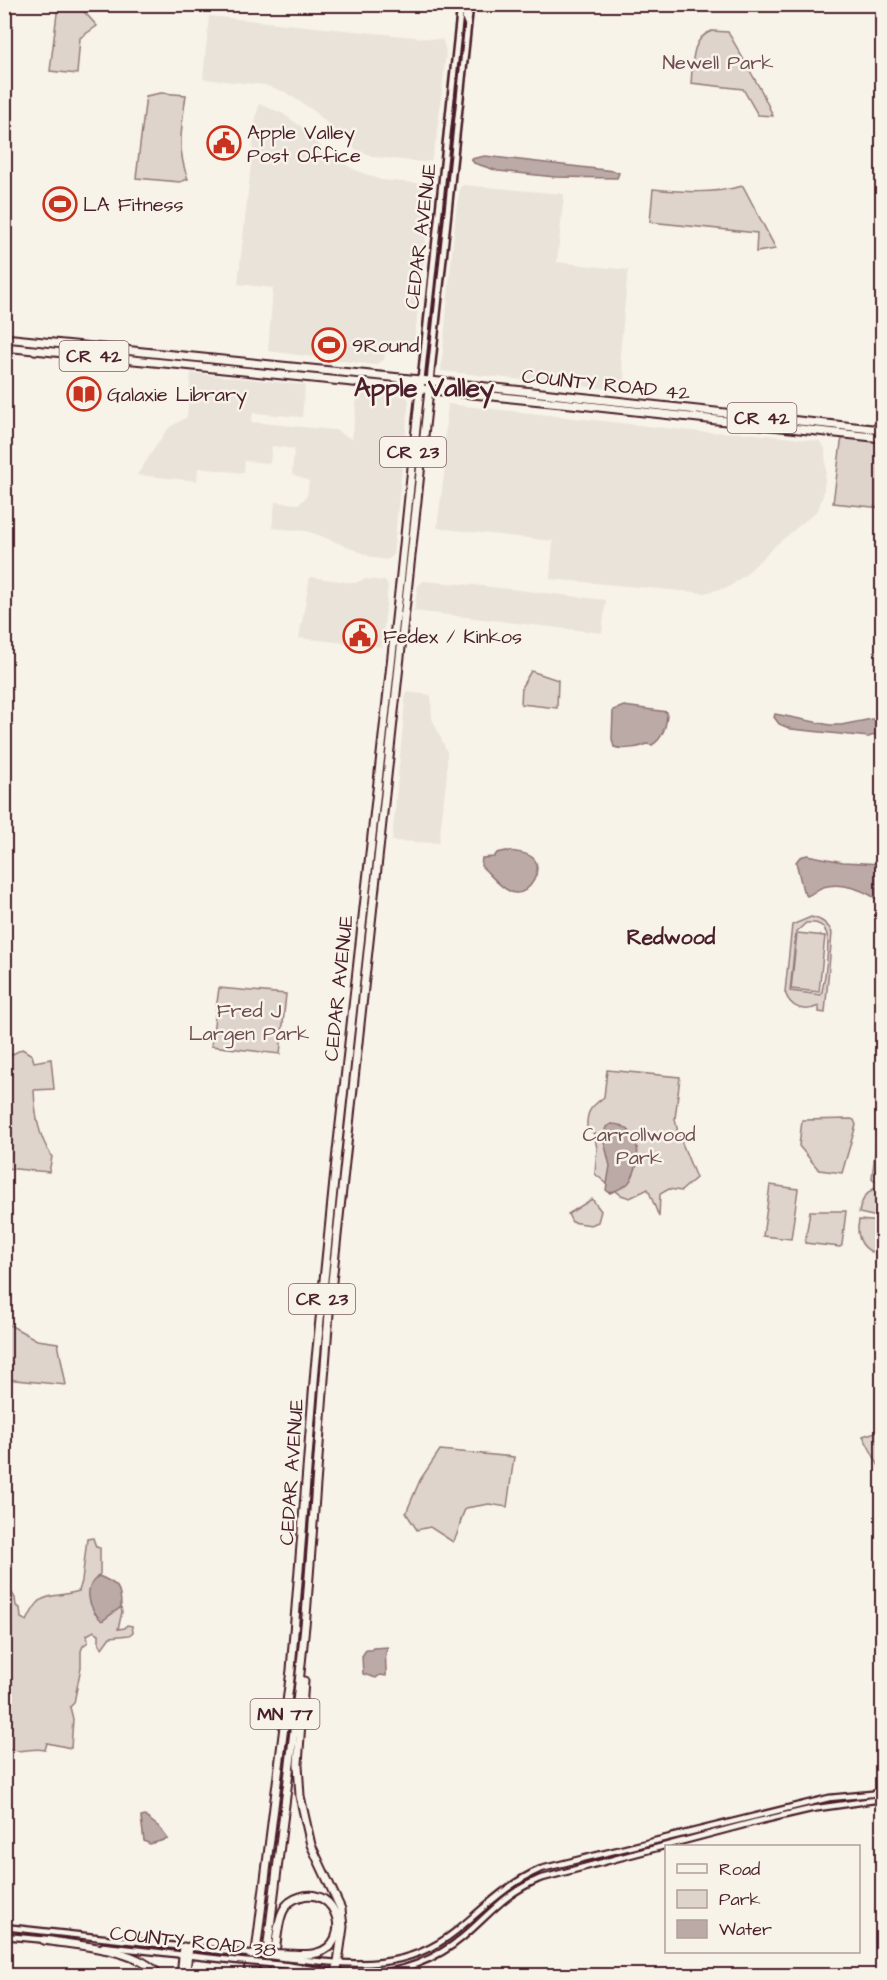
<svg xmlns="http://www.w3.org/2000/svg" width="887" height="1980" font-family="'Architects Daughter',sans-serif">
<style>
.built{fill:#eae3da}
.green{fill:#ded4cc;stroke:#947a7c;stroke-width:1.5;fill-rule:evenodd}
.water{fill:#bcaaa7;stroke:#8e7275;stroke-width:1.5}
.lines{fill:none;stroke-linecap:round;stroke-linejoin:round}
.secondary-casing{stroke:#4a1f2b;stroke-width:9}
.primary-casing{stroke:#4a1f2b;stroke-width:10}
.highway-casing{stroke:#4a1f2b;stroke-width:11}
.secondary{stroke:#f7f3e8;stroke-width:4.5}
.primary{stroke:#f7f3e8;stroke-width:5}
.highway{stroke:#f7f3e8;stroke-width:7}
.secondary-bridge-casing{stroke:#4a1f2b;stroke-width:9;stroke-linecap:butt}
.highway-bridge-casing{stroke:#4a1f2b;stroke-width:11;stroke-linecap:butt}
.secondary-bridge{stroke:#f7f3e8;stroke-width:4.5}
.highway-bridge{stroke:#f7f3e8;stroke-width:7}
.labels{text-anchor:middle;stroke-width:5;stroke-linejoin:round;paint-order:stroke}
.shield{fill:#f7f3e8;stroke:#7e5f64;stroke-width:1.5}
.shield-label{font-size:18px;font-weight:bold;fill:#4a1f2b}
.park-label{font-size:20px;fill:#6f4c53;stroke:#f7f3e8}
.poi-label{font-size:20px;fill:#4a1f2b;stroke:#f7f3e8;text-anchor:start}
.street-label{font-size:20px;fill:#4a1f2b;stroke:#f7f3e8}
.neighbourhood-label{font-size:21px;font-weight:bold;fill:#4a1f2b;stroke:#f7f3e8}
.district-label{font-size:26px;font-weight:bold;fill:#4a1f2b;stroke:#f7f3e8}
</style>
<rect width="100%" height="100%" fill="#f7f3e8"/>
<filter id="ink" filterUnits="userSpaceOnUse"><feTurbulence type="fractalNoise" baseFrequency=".0167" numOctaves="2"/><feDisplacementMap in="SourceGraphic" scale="12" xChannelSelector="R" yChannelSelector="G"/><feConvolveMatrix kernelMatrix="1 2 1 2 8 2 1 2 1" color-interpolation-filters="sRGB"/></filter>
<g filter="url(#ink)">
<g class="built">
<path d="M209,16L443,40L446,53L441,99L437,135L431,161L422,162L375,157L355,149L314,111L285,92L265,85L203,79Z"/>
<path d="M259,104L282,113L302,127L328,154L355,170L381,180L426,184L431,190L414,345L411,348L386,346L384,360L375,365L268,351L273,288L238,284L256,118Z"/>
<path d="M463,185L564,194L557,262L628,270L620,355L628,391L441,371L456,211L460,188Z"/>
<path d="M191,373L305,385L302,417L253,413L251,422L335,430L352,439L358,391L404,395L409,400L393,556L387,560L374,558L321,536L306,531L272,528L275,502L299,504L307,496L309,481L292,474L294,449L272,446L270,463L245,461L244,473L198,468L197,481L137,475L164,434L170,427L187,417Z"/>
<path d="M448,404L701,432L748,433L819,441L825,448L826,470L823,495L818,510L776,545L746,574L729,587L704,593L550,579L553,541L437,528L446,459L445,438Z"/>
<path d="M310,577L355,583L365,579L385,581L388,585L382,647L299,638Z"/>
<path d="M423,581L474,585L606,600L602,633L414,611L418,586Z"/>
<path d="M406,692L431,695L432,718L447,752V772L439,843L392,841Z"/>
</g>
<g class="green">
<path d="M58,5H78L97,26L80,38L77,74L50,71Z"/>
<path d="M712,31L728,32L762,92L773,116L758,115L743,89L691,83C693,65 690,38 712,31Z"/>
<path d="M161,93L186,95C182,126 176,149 188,179L180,182L136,178L146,96Z"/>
<path d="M743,186L776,249L756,252L757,233L650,222L653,189C684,192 712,194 743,186Z"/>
<path d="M847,437L882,441V508L833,503L841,443L842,439Z"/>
<path d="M531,671L558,680L557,708L521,704L522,686Z"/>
<path d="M811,917C821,919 828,923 832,933L825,1013L819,1012V1006C804,1013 790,1008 785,992L792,925ZM806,923C814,922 823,923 826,932C831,942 824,984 821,995L790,991L796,932Z"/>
<path d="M797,933L825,936L819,992L791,989Z"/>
<path d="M219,988L286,994L280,1054L211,1046Z"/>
<path d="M22,1049L32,1055L34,1062L51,1059L54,1089L34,1090C35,1115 38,1135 52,1157L49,1172L5,1168V1058Z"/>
<path d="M607,1070L680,1077L675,1119L678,1133L696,1178L681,1191L669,1189L660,1194L659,1217L648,1189L630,1198L621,1195L595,1174L597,1148L594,1134L587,1128C586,1111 591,1107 604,1097Z"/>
<path d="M851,1119L854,1120L856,1125L842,1173L819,1170L799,1146L802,1120Z"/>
<path d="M879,1119H882V1182L874,1181L872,1178Z"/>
<path d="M770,1185L798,1189L791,1239L763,1236Z"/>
<path d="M882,1185V1218L859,1213C861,1199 869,1189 882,1185Z"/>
<path d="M592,1199L601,1211L598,1222L591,1225L572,1222L568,1214Z"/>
<path d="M810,1211H846L842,1245L840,1247L805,1243Z"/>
<path d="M859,1220L882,1222V1255C863,1252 855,1239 859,1220Z"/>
<path d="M4,1322L37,1340L58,1343L66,1385L5,1379Z"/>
<path d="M882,1430V1472L863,1436Z"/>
<path d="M440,1450L514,1457L507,1507L489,1504L466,1508C458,1521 461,1531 453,1542L430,1527L417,1530L406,1513L420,1480Z"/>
<path d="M93,1538L96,1547L100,1548V1574C87,1585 91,1599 95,1614L106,1617L121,1607L122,1612L118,1629L125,1628L127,1625L132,1626L133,1632L129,1635L110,1637L102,1648L99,1643V1634L94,1631L87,1635L88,1642L83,1646L81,1651V1667L74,1703L70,1707L73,1719L71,1748L47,1743L45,1750C31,1747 20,1754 8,1749L5,1738V1634L10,1635L12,1630L10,1623L5,1621V1594L12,1593L15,1598L16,1606L20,1608L21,1618L27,1621C42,1588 49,1600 79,1591L82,1581L87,1539Z"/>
</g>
<g class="water">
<path d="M485,156L614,171L619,173L617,178L555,177L498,171L474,163L471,159Z"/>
<path d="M624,706L667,712C667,724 663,739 652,745L646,744C639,748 622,750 614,747L612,739L613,710Z"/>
<path d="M775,714L830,725H841L872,719H877L879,723L878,733L869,737L791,729L779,724L774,717Z"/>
<path d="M506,851C513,851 528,853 533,858C544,869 530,895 515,893C503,891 490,874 481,866L482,858L494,857L497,853Z"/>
<path d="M807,855L843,862L882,864V903C867,891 843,881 823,887C817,889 813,894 807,896L803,891L796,862L800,857Z"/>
<path d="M611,1124C641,1124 643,1161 630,1181C627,1187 616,1190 610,1193L606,1190L610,1166L603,1137L606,1127Z"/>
<path d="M99,1576C118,1584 121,1587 121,1607L102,1621C90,1610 81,1588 99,1576Z"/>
<path d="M388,1647C383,1656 387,1666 386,1676L380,1675L376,1678L363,1674L362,1656L366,1650H371L373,1648Z"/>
<path d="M145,1816L159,1827L168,1839L150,1844L144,1841L141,1817Z"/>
</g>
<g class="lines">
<defs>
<g id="secondary">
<path d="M4,1927L249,1954"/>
<path d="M4,1936L47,1940"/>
<path d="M103,1946L239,1961"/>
<path d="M284,1958C347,1964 403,1974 456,1931C484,1908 508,1883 541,1869L829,1798L882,1793"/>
<path d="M283,1965C310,1968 338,1975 366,1974C400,1973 436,1960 463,1937C490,1914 504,1894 539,1879L755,1822L811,1809L882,1799"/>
</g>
<g id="primary">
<path d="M467,4L465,18L467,23"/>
<path d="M421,380L461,4"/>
<path d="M430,381L470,4"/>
</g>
<g id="highway">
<path d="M4,338L440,382L882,430"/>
<path d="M4,347L571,404L882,438"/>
<path d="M304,1681L298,1764L300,1796L311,1845L341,1909L343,1927L336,1976"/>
<path d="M44,1940C79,1946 137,1948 160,1976"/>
<path d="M181,1976L184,1947"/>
<path d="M185,1976L189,1947"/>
<path d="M247,1976L251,1956"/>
<path d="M253,1976L291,1670L315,1369L337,1151L401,574L421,380"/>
<path d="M264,1976L294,1731L306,1616L330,1300L430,381"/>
<path d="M273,1976C275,1959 276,1925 283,1911C286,1904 293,1899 300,1897C337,1885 354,1943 317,1953C307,1956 295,1954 285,1954"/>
</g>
</defs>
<use href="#secondary" class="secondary-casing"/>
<use href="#primary" class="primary-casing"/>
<use href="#highway" class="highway-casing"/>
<use href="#secondary" class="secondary"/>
<use href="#primary" class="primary"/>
<use href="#highway" class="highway"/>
<defs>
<g id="secondary-bridge">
<path d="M270,1956L284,1958"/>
<path d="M239,1961L283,1965"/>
</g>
<path id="highway-bridge" d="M252,1955L263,1953L285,1954"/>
</defs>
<use href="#secondary-bridge" class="secondary-bridge-casing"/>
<use href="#highway-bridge" class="highway-bridge-casing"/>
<use href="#secondary-bridge" class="secondary-bridge"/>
<use href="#highway-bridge" class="highway-bridge"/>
</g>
</g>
<defs>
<symbol id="civic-ring" viewBox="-11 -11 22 22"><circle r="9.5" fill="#f7f3e8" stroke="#c8321e" stroke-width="1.5"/><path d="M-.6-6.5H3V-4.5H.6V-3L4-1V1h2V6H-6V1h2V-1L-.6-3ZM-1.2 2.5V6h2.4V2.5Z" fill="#c8321e"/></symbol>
<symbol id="stadium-ring" viewBox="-11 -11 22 22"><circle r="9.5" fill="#f7f3e8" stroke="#c8321e" stroke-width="1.5"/><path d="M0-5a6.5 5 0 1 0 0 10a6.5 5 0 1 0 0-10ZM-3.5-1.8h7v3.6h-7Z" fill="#c8321e"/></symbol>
<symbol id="library-ring" viewBox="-11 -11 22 22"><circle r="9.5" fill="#f7f3e8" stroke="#c8321e" stroke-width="1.5"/><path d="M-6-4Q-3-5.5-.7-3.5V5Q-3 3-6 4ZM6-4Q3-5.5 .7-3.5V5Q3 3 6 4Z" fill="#c8321e"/></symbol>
</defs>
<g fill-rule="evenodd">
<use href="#civic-ring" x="205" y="124" width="38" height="38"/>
<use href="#stadium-ring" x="41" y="185" width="38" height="38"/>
<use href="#stadium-ring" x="310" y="326" width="38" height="38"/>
<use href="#library-ring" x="65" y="375" width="38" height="38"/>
<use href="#civic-ring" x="341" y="617" width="38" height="38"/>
</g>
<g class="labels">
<g class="shield">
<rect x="59.5" y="341" width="69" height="30" rx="4.5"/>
<rect x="727.5" y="403" width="69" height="30" rx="4.5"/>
<rect x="380" y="437" width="66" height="30" rx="4.5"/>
<rect x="289" y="1284" width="66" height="30" rx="4.5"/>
<rect x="250.5" y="1699" width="69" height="30" rx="4.5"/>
</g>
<g class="shield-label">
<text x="94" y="362">CR 42</text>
<text x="762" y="424">CR 42</text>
<text x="413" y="458">CR 23</text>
<text x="322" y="1305">CR 23</text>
<text x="285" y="1720">MN 77</text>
</g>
<g class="park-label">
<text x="718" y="69">Newell Park</text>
<text x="249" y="1017">Fred J<tspan x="249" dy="23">Largen Park</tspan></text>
<text x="639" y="1141">Carrollwood<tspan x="639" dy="23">Park</tspan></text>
</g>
<g class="poi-label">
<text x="247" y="139">Apple Valley<tspan x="247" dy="23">Post Office</tspan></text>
<text x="83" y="211">LA Fitness</text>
<text x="352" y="352">9Round</text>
<text x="107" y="401">Galaxie Library</text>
<text x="383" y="643">Fedex / Kinkos</text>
</g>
<g class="street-label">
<text transform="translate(420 236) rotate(-83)" y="7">CEDAR AVENUE</text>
<text transform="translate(606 384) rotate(6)" y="7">COUNTY ROAD 42</text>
<text transform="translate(338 988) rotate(-84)" y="7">CEDAR AVENUE</text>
<text transform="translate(291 1472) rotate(-86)" y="7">CEDAR AVENUE</text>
<text transform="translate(193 1941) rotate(6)" y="7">COUNTY ROAD 38</text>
</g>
<g class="neighbourhood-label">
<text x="671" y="944">Redwood</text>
</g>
<g class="district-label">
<text x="424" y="396">Apple Valley</text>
</g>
</g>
<rect width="887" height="1980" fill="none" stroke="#f7f3e8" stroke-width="24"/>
<rect x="12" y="12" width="863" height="1956" fill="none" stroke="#4a1f2b" stroke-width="2" filter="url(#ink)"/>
<rect x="665" y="1845" width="195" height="108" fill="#f7f3e8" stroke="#b29e9c" stroke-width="1.5"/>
<rect x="677" y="1864" width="30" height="9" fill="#f7f3e8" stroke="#b29e9c" stroke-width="1.5"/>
<text x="719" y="1875" font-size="18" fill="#4a1f2b">Road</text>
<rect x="677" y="1890" width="30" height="18" fill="#ded4cc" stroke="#b29e9c" stroke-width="1.5"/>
<text x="719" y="1905" font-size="18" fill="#4a1f2b">Park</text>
<rect x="677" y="1920" width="30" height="18" fill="#bcaaa7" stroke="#b29e9c" stroke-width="1.5"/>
<text x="719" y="1935" font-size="18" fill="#4a1f2b">Water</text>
</svg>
